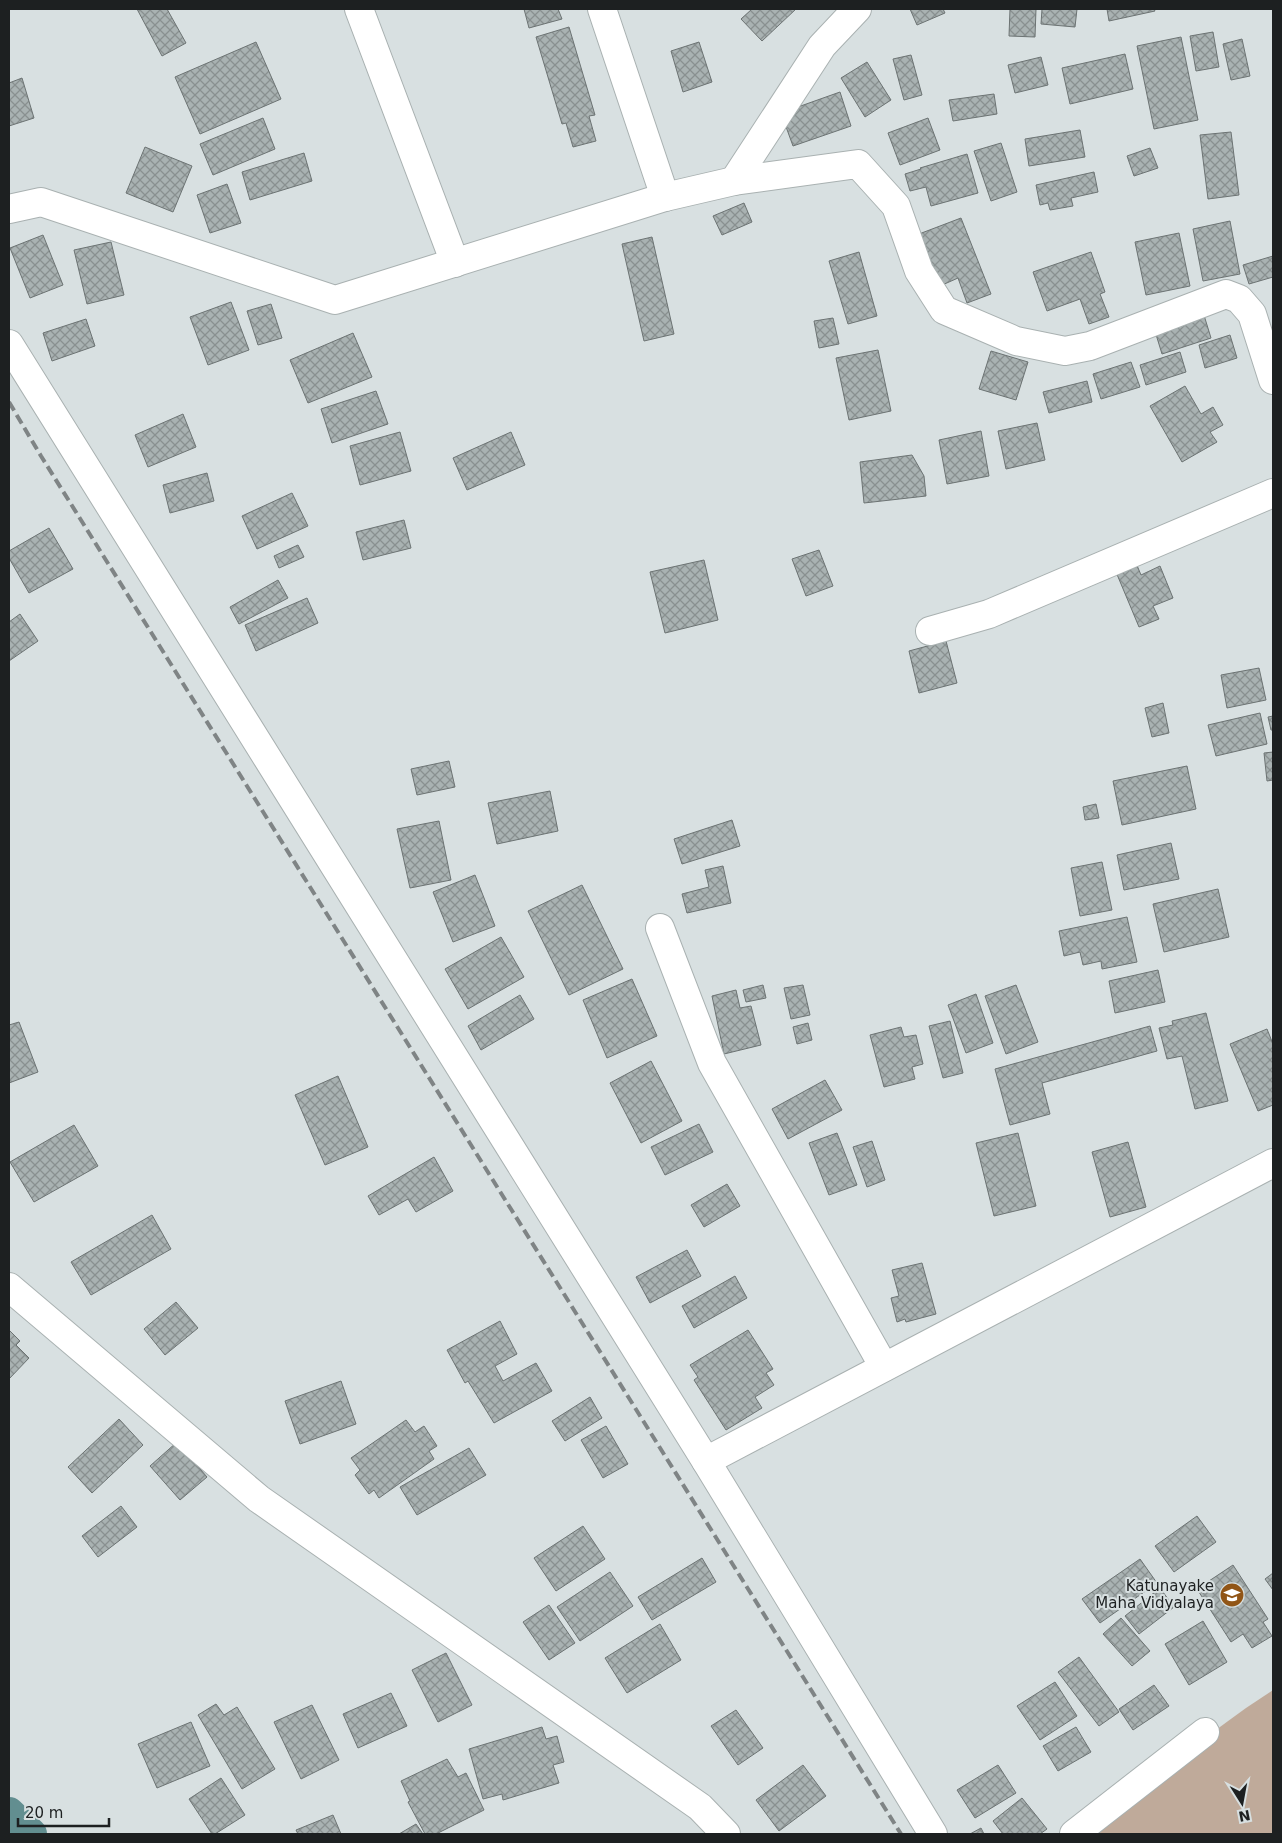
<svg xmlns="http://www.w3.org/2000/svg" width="1282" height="1843" font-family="'DejaVu Sans',sans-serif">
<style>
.green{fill:#bfaa9a}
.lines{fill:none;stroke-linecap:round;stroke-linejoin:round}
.canal{stroke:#628e90;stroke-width:32}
.building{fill:url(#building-cross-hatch);stroke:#6c7373}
.minor-casing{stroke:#a9b1b1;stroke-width:30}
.minor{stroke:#fff;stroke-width:28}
.rail{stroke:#7f8485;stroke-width:4;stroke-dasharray:10 5;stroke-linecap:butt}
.labels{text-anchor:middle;stroke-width:4;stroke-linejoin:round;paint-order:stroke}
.poi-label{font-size:15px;fill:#1d2021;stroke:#d8e0e1;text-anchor:end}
</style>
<defs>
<pattern id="building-cross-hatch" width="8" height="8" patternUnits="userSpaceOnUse" patternTransform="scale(1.25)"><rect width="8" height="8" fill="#a9b2b2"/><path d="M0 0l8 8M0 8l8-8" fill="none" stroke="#899090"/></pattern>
</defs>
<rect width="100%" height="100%" fill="#d8e0e1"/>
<path class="green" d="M1273,1690V1834H1073L1246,1708Z"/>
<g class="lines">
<path class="canal" d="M9,1813L31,1834"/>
</g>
<g class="building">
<path d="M137,9H167L186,43L162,56Z"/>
<path d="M524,9H558L562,19L529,28Z"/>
<path d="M752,9H796L762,41L741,19Z"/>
<path d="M910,9H943L945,13L917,25Z"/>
<path d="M1010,9H1036L1035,37L1009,36Z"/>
<path d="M1042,9H1077L1075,27L1041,24Z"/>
<path d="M1107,9H1154L1155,11L1109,21Z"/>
<path d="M569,27L595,115L589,116L596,141L573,147L566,123L562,124L536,37Z"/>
<path d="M1213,32L1219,67L1196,71L1190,36Z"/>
<path d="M1181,37L1198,120L1154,129L1137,46Z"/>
<path d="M1242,39L1250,76L1231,80L1223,44Z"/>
<path d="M256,42L281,99L200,134L175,77Z"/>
<path d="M699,42L712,82L683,92L671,51Z"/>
<path d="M1125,54L1133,89L1070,104L1062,68Z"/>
<path d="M911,55L922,95L904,100L893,59Z"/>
<path d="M1041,57L1048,85L1015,93L1008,65Z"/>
<path d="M867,62L891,100L865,117L841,78Z"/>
<path d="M22,78L34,118L9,126V83Z"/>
<path d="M840,92L851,126L793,146L781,113Z"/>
<path d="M994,94L997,114L953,121L949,100Z"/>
<path d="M263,118L275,149L213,175L200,144Z"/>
<path d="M928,118L940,150L900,165L888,133Z"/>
<path d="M1080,130L1085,157L1029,166L1025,139Z"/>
<path d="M1231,132L1239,195L1208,199L1200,135Z"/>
<path d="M1001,143L1017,192L991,201L974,151Z"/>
<path d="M145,147L192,166L173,212L126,193Z"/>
<path d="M1150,148L1158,168L1134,176L1127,156Z"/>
<path d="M304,153L312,181L250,200L242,172Z"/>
<path d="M967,154L978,193L931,206L926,187L910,191L905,174L921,169L920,168Z"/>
<path d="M1094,172L1098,192L1071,198L1073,206L1050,210L1048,203L1040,205L1036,185Z"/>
<path d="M227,184L241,223L210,233L197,195Z"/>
<path d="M744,203L752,222L722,235L713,216Z"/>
<path d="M961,218L991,294L967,303L958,278L940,286L919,234Z"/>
<path d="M1230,221L1240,274L1203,281L1193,229Z"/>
<path d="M1179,233L1190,286L1146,295L1135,242Z"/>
<path d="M43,235L63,285L30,298L10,248Z"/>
<path d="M652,237L674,334L644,341L622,244Z"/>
<path d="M111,242L124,295L87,304L74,250Z"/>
<path d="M859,252L877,316L848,324L829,261Z"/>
<path d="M1091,252L1105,292L1100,294L1109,317L1089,324L1080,299L1047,311L1033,272Z"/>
<path d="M1273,256V277L1249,284L1243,265Z"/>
<path d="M231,302L249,350L208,365L190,317Z"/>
<path d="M271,304L282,338L258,345L247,311Z"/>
<path d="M1203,312L1211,338L1162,354L1154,328Z"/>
<path d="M833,318L839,344L819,348L814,321Z"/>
<path d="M86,319L95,346L52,361L43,333Z"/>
<path d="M353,333L372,377L308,403L290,360Z"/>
<path d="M1230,335L1237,358L1205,368L1199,345Z"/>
<path d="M878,350L891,411L849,420L836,358Z"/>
<path d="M991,351L1028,362L1016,400L979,389Z"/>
<path d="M1180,352L1186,372L1146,385L1140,365Z"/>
<path d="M1131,362L1140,387L1101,399L1093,374Z"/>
<path d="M1087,381L1092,402L1049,413L1043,392Z"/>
<path d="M1185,386L1201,414L1213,407L1223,425L1210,432L1217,442L1182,462L1150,406Z"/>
<path d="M376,391L388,424L332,443L321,409Z"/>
<path d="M183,414L196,447L148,467L135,435Z"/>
<path d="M1037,423L1045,460L1006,469L998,431Z"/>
<path d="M981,431L989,476L947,484L939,440Z"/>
<path d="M400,432L411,471L360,485L350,446Z"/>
<path d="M511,432L525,465L467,490L453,458Z"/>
<path d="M912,455L924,476L926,496L864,503L860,462Z"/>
<path d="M207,473L214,501L170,513L163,485Z"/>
<path d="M292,493L308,526L257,549L242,516Z"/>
<path d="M404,520L411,548L363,560L356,532Z"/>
<path d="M49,528L73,569L29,593L9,558V551Z"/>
<path d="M298,545L304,557L279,568L274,556Z"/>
<path d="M819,550L833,586L806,596L792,559Z"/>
<path d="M704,560L718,620L665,633L650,572Z"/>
<path d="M1136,563L1141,575L1160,566L1173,598L1153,606L1159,619L1139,627L1116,572Z"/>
<path d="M278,580L288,598L239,624L230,607Z"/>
<path d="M307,598L318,623L256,651L245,625Z"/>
<path d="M20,614L38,641L9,661V622Z"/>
<path d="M946,641L957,683L919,693L909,651Z"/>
<path d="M1259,668L1266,700L1227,708L1221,675Z"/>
<path d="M1163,703L1169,733L1152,737L1145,708Z"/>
<path d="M1260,713L1267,744L1216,756L1208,725Z"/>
<path d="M1273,716V730H1271L1268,717Z"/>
<path d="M1273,752V780L1267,781L1264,753Z"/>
<path d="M449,761L455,787L417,795L411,769Z"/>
<path d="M1187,766L1196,809L1122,825L1113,781Z"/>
<path d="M550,791L558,831L497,844L488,803Z"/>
<path d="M1096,804L1099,818L1085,820L1083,807Z"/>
<path d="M732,820L740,846L682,864L674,839Z"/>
<path d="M439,821L451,880L410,888L397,829Z"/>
<path d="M1171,843L1179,879L1124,890L1117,855Z"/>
<path d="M1102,862L1112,910L1080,916L1071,868Z"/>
<path d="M723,866L731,903L687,913L682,894L709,887L705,870Z"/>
<path d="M475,875L495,926L453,942L433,892Z"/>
<path d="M582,885L623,969L569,995L528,911Z"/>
<path d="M1218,889L1229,937L1164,952L1153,904Z"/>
<path d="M1127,917L1137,962L1102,969L1101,961L1083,965L1080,952L1064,956L1059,931Z"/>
<path d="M501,937L524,977L468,1009L445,969Z"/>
<path d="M1158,970L1165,1002L1115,1013L1109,981Z"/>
<path d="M632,979L657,1036L607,1058L583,1000Z"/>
<path d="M763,985L766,998L746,1002L743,990Z"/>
<path d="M803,985L810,1015L791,1019L784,988Z"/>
<path d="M1016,985L1038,1042L1006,1054L985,996Z"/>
<path d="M736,990L740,1008L751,1006L761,1045L724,1054L712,996Z"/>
<path d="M976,994L993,1043L966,1053L948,1005Z"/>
<path d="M520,995L534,1019L481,1050L468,1026Z"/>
<path d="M1206,1013L1228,1101L1195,1109L1182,1056L1167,1059L1159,1028L1173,1025L1172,1021Z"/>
<path d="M950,1021L963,1073L943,1078L929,1026Z"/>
<path d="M19,1022L38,1072L9,1083V1025Z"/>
<path d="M808,1023L812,1040L797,1044L793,1027Z"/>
<path d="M1150,1026L1157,1051L1042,1083L1050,1114L1010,1125L995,1069Z"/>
<path d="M901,1027L904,1037L916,1035L923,1064L912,1067L915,1079L884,1087L870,1035Z"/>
<path d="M1267,1029L1273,1044V1105L1258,1111L1230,1044Z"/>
<path d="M651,1061L682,1121L641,1143L610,1083Z"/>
<path d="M338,1076L368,1147L325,1165L295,1095Z"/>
<path d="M825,1080L842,1110L788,1139L772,1109Z"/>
<path d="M699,1124L713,1152L665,1175L651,1147Z"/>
<path d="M74,1125L98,1166L34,1202L10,1162Z"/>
<path d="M837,1133L857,1185L829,1195L809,1143Z"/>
<path d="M1018,1133L1036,1206L994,1216L976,1143Z"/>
<path d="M872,1141L885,1180L867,1187L853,1147Z"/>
<path d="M1128,1142L1146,1207L1110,1217L1092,1152Z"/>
<path d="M434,1157L453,1191L416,1212L408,1199L379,1215L368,1196Z"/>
<path d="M727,1184L740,1206L704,1227L691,1205Z"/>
<path d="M152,1215L171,1249L91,1295L71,1262Z"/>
<path d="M687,1250L701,1276L650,1303L636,1277Z"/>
<path d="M922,1263L936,1314L906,1322L905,1319L897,1322L891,1298L899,1296L892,1270Z"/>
<path d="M735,1276L747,1298L694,1328L682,1306Z"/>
<path d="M176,1302L198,1328L165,1355L144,1329Z"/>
<path d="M500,1321L517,1354L495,1366L503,1381L536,1363L552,1391L494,1423L468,1381L465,1383L447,1350Z"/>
<path d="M9,1330L20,1341L16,1345L29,1358L9,1379Z"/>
<path d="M748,1330L773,1369L766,1373L774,1385L755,1397L762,1408L726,1430L694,1380L698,1377L690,1365Z"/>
<path d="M341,1381L356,1424L300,1444L285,1401Z"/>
<path d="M590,1397L602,1418L565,1441L552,1421Z"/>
<path d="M119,1419L143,1445L92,1493L68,1467Z"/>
<path d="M406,1420L415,1432L424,1426L437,1446L429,1451L434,1459L379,1498L374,1490L369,1494L355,1475L360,1470L351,1458Z"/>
<path d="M606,1426L628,1464L603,1478L581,1440Z"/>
<path d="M177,1442L207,1477L180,1500L150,1466Z"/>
<path d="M469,1448L486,1475L417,1515L400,1487Z"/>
<path d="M121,1506L137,1527L98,1557L82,1536Z"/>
<path d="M1197,1516L1216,1542L1174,1572L1155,1546Z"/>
<path d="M583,1526L605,1559L556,1591L534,1558Z"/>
<path d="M702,1558L716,1582L652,1620L638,1597Z"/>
<path d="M1140,1559L1157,1583L1100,1623L1082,1599Z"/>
<path d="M1233,1565L1268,1619L1263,1622L1272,1636L1252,1648L1243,1634L1231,1642L1197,1589Z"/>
<path d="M610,1572L633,1606L580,1641L557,1607Z"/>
<path d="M1273,1573V1590L1265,1579Z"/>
<path d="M1160,1588L1174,1607L1139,1634L1125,1616Z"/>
<path d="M549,1605L575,1643L549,1660L523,1622Z"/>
<path d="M1121,1618L1150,1651L1132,1666L1103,1634Z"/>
<path d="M1203,1621L1227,1662L1189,1685L1165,1644Z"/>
<path d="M660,1624L681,1660L627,1693L605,1658Z"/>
<path d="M446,1653L472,1705L438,1722L412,1670Z"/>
<path d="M1079,1657L1119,1712L1099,1726L1058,1672Z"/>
<path d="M1055,1682L1077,1716L1040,1740L1017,1706Z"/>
<path d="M1154,1685L1169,1706L1133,1730L1119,1709Z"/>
<path d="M391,1693L407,1726L358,1748L343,1714Z"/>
<path d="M216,1704L224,1715L237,1707L275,1769L242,1789L198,1715Z"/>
<path d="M312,1705L339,1760L301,1779L274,1722Z"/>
<path d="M736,1710L763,1748L738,1765L711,1726Z"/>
<path d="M191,1722L210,1766L157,1788L138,1744Z"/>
<path d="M542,1727L546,1739L557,1736L564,1762L553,1765L559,1783L503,1800L502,1794L483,1799L469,1749Z"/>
<path d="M1076,1727L1091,1752L1058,1771L1043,1746Z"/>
<path d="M447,1759L458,1777L466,1773L484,1810L436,1834H425L408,1802L410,1801L401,1781Z"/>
<path d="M803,1765L826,1796L779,1831L756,1800Z"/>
<path d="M998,1765L1016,1793L975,1818L957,1790Z"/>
<path d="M221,1778L245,1815L215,1834H212L189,1799Z"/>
<path d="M1022,1798L1047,1829L1040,1834H1003L993,1821Z"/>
<path d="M333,1815L341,1834H298L296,1830Z"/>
<path d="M416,1824L423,1834H399Z"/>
<path d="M981,1828L984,1834H970Z"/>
</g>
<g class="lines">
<defs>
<g id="minor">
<path d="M359,9L455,263"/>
<path d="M602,9L665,197"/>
<path d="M734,181L822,46L857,9"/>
<path d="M9,209L41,202L335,300L665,197L734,181L858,164L896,206L919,271L944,310L1016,341L1065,351L1090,346L1226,294L1239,299L1252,314L1273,380"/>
<path d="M9,344L706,1461L933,1834"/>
<path d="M930,631L989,614L1273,493"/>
<path d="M660,928L712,1063L884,1367"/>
<path d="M9,1287L259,1499L700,1807L726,1834"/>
<path d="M706,1461L1273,1163"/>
<path d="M1074,1834L1205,1732"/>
</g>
</defs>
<use href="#minor" class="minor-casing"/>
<use href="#minor" class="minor"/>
<path class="rail" d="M9,402L41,456L901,1834"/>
</g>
<defs>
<symbol id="school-disc" viewBox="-11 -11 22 22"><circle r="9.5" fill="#915516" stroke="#d8e0e1"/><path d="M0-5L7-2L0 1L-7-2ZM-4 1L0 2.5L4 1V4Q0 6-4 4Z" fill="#fff"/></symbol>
</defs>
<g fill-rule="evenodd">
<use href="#school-disc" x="1218" y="1581" width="28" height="28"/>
</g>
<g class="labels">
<g class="poi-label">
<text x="1214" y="1591">Katunayake<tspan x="1214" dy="17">Maha Vidyalaya</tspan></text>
</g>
</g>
<rect width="1282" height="1843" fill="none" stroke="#1d2021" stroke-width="20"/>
<g transform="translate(1242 1803) rotate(169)" stroke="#d8e0e1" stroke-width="4" paint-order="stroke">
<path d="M0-4L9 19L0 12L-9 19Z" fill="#1d2021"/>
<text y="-8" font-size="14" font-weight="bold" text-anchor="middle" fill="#1d2021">N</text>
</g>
<path d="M18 1818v8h91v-8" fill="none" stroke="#1d2021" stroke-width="2.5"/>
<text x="25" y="1818" font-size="15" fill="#1d2021" stroke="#d8e0e1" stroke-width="4" paint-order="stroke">20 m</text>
</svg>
